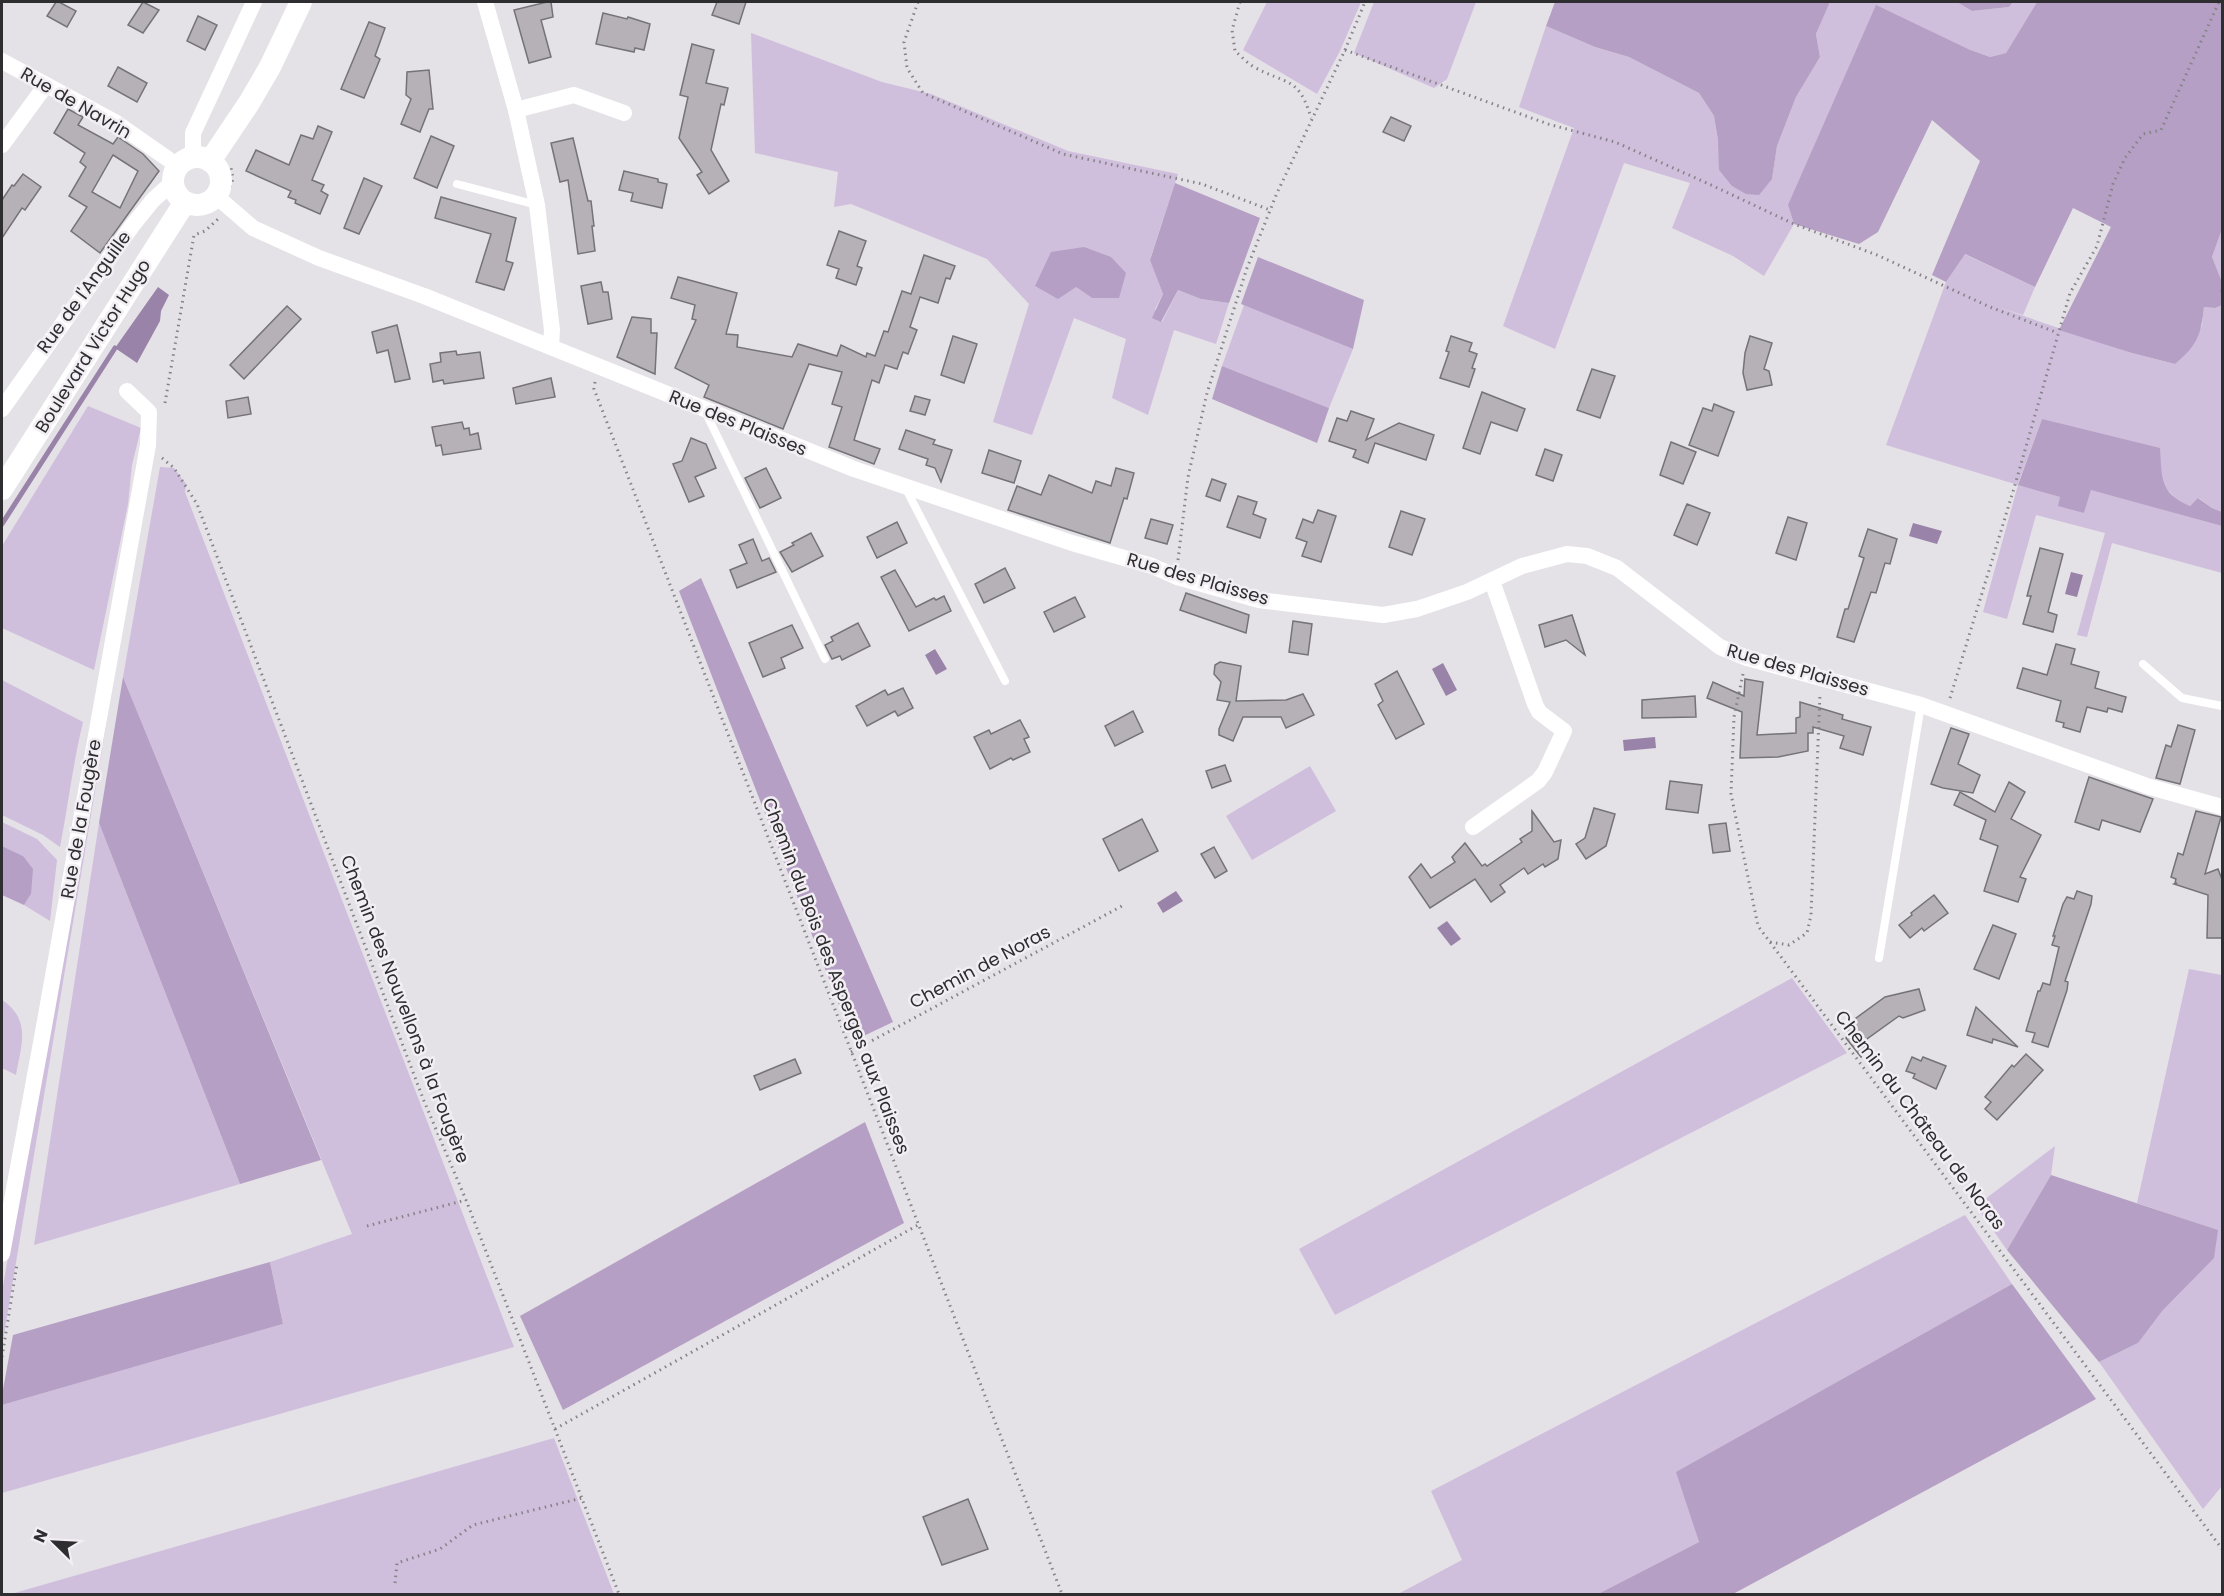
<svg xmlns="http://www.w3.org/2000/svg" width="2224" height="1596" font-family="Poppins,sans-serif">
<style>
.green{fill:#d0bedd;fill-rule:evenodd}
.forest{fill:#b59fc4}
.water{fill:#9983a8}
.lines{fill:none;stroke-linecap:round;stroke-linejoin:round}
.stream{stroke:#9983a8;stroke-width:5}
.building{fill:#b5b1b7;stroke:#767378;stroke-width:1.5;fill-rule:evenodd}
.path{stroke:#858387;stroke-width:3;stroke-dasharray:1.5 4.5;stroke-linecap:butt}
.lane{stroke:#fff;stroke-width:8}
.street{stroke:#fff;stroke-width:16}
.secondary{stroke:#fff;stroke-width:22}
.labels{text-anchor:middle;stroke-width:5;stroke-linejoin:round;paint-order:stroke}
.street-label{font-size:18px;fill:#2e2d2f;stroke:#f2eef4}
</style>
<rect width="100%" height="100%" fill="#e4e1e7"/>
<g class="green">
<path d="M1267,2H1361L1340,51L1317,94L1243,50Z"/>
<path d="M1374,2H1476L1447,79L1434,88L1354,53Z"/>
<path d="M1830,2H1957L1972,11L2009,7L2013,2H2037L2006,53L1990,57L1968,49L1788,205L1794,224L1764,276L1733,256L1672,228L1690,183L1624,163L1555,349L1503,326L1574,128L1519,107L1546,26L1595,47L1629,57L1699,93L1714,116L1718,140L1772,179L1777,146L1796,97L1820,57L1816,34Z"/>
<path d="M751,33L882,82L931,94L1068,151L1178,174L1150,259L1163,294L1155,309L1162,322L1178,290L1201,299L1229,303L1216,344L1174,330L1148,415L1112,398L1126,339L1074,318L1032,435L993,422L1029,304L987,259L851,204L834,207L838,172L755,153ZM1076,287L1119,298H1092Z"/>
<path d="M2222,229V282L2212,257Z"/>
<path d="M1964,254L2035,287L2023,315L1997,307L2132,353L2175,364L2202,326L2204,307L2215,308L2222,305V512L2212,508L2199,498L2190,506L2178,501L2163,485L2042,419L2018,484L2060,497L2084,513L2091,489L2222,526V573L2112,543L2087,637L2077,635L2105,533L2036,515L2007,619L1983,612L2018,485L1886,445L1946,282Z"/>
<path d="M1244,305L1353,349L1329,408L1222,366Z"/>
<path d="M88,406L141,428L132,465L128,504L94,670L2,628V546Z"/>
<path d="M160,467L174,468L186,484L185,492L514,1347L2,1493V1405L283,1324L270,1262L352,1234L123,677Z"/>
<path d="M149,469L2,1346V1292L72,884Z"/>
<path d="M2,680L83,722C73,763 68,806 60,847L43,835L2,815Z"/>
<path d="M1310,766L1336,811L1252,860L1226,816Z"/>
<path d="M2,822L37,839L57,860L50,921L24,905L31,894L23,856L2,846Z"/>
<path d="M99,823L240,1184L34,1245Z"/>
<path d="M2189,969L2222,975V1486L2203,1509L2099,1362L2138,1343L2217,1230L2137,1203Z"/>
<path d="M1792,978L1847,1053L1335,1315L1299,1249Z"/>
<path d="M2,1000C32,1020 21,1045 16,1075L2,1068Z"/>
<path d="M2055,1146L2051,1175L2007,1250L1976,1206Z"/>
<path d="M1965,1215L2012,1284L1677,1472L1699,1542L1598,1594H1398L1462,1560L1431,1491Z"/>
<path d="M554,1438L614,1594H11Z"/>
</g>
<g class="forest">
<path d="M1555,2H1830L1816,34L1820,57L1796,97L1777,146L1772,179L1759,195L1746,194L1732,186L1719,170L1718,140L1714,116L1699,93L1629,57L1595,47L1546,26Z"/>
<path d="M1957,2H2013L2009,7L1972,11Z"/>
<path d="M2037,2H2219L2222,4V229L2212,257L2222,282V305L2215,308L2204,307C2201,336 2197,345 2175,364L2132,353L2059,330L2111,227L2073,208L2035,287L1965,254L1946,282L1932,275L1980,161L1932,120L1878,232L1859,244L1794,224L1788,205L1876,5L1968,49L1990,57L2006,53Z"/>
<path d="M1175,183L1260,218L1229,303L1201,299L1178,290L1161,322L1152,318L1163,294L1150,260Z"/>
<path d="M1084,247L1111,257L1126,273L1119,298H1092L1076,287L1058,299L1035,286L1051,252Z"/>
<path d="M1258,257L1364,300L1353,349L1241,304Z"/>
<path d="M1222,366L1329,408L1317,443L1212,399Z"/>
<path d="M2042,419L2160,448C2162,477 2159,493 2190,506L2198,498L2212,508L2222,512V526L2091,490L2084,513L2058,506L2060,497L2018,485Z"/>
<path d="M701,578L893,1022L853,1041L679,591Z"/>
<path d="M123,677L321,1160L240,1184L99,823Z"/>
<path d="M2,846L23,856L33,869L31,894L24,905L2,895Z"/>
<path d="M865,1122L904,1223L563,1410L520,1316Z"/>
<path d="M2051,1175L2218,1230L2214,1258L2162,1311L2138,1343L2099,1362L2007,1250Z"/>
<path d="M270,1262L283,1324L2,1405V1395L13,1335Z"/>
<path d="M2012,1284L2096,1399L1733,1594H1598L1699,1542L1676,1472Z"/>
</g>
<g class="water">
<path d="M158,287L169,295L161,311L160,321L137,363L115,348Z"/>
<path d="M1913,523L1942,531L1937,544L1909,536Z"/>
<path d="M2071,572L2083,575L2077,597L2065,594Z"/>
<path d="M935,649L947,669L936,675L925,655Z"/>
<path d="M1443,663L1457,690L1446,696L1432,669Z"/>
<path d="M1655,737L1656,748L1624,751L1623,740Z"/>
<path d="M1176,891L1183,901L1163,913L1157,903Z"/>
<path d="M1447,921L1461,939L1451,946L1437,928Z"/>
</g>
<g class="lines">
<path class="stream" d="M2,524L115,348"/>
</g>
<g class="building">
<path d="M56,2H59L76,11L67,27L47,16Z"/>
<path d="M143,2L159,10L143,33L128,25Z"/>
<path d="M547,2H551L553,17L541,20L551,57L529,63L514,10Z"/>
<path d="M717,2H746L739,24L712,15Z"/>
<path d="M603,13L627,19L628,17L650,24L644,50L635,48L634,52L596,44Z"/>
<path d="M198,16L217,25L205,50L187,41Z"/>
<path d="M369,22L385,28L375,56L380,59L364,98L341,89Z"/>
<path d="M692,44L714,50L706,83L728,88L724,105L721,104L711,150L729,181L709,194L697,175L702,172L679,138L688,97L680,95Z"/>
<path d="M118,67L147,83L137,102L108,86Z"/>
<path d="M429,70L433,109H429L420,132L401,124L411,99L406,95L407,72Z"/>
<path d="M68,109L83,117L78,125L113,144L118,137L143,154L159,171L100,253L71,231L87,207L69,196L86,167L80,162L85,153L54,133ZM113,155L138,171L120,208L92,192Z"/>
<path d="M1391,117L1411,126L1404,141L1383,132Z"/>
<path d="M318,126L332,132L312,180L324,185L321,191L328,195L320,214L295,203L296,200L288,197L291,191L246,171L256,150L289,165L301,135L313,139Z"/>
<path d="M431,136L454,146L437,188L414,178Z"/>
<path d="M573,138L588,201H591L594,226H592L595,251L578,254L568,180L560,182L551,143Z"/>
<path d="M624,171L658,179V182L667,184L662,208L631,201L633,193L619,190Z"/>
<path d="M23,174L41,187L25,210L22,208L2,238V200L12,185L14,186Z"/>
<path d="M364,178L382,186L359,234L344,228Z"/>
<path d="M441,197L516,218L506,261L513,263L504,290L476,282L491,234L435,218Z"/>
<path d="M839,231L866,241L857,266L862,268L856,285L836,278L839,269L827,265Z"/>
<path d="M924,255L955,266L950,279L946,278L938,303L920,297L910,327L917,330L908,354L903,352L897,369L885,365L879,383L872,380L854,440L880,449L874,464L829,447L842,407L832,404L842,372L809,364L783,429L704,397L709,385L675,368L696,320L692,319L695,305L671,298L678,277L737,293L726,334L738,335L737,347L792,357L798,344L837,356L841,345L866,357L867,353L875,356L884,331L888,332L902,291L911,294Z"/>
<path d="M601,282L603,292H608L612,319L588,324L581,286Z"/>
<path d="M287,306L301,319L244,379L230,365Z"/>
<path d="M632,317L651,319V333H657L655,374L617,357Z"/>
<path d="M397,325L410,379L395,382L388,350L377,353L372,332Z"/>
<path d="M953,336L977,344L964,383L941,375Z"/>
<path d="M1451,336L1472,343L1469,351L1477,354L1472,368L1475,369L1469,387L1440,378L1449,352L1446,351Z"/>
<path d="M1750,336L1772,343L1764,369L1769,371L1772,385L1747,390L1743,373L1745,353Z"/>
<path d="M456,351L457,355L480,352L484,378L444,384L443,380L433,382L430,364L441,362L440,353Z"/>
<path d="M1592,369L1615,376L1600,418L1577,410Z"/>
<path d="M551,378L555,397L516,404L513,388Z"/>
<path d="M1482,392L1525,409L1517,431L1491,422L1480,454L1463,448Z"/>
<path d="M915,396L930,400L925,415L910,411Z"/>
<path d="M248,397L251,414L228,418L226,401Z"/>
<path d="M1714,404L1734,412L1718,456L1689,445L1703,408L1712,411Z"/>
<path d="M1351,411L1374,419L1366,440L1399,423L1434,435L1426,460L1375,443L1368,463L1353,457L1356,450L1329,441L1337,418L1347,421Z"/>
<path d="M462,422L464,429L469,428L470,435L478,433L481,449L443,455L441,445L436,446L432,427Z"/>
<path d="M906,430L935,440L933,444L952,450L941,482L935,468L926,465L928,459L899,449Z"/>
<path d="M691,438L706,444L716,468L695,477L704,496L689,502L673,464L682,461Z"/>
<path d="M1671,442L1696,452L1683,484L1660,475Z"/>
<path d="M1545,449L1562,455L1553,481L1536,475Z"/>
<path d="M989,450L1021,461L1014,483L982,473Z"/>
<path d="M766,468L781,498L760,508L745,478Z"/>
<path d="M1116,468L1134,473L1127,499L1124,498L1110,543L1008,510L1017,486L1041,495L1049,475L1092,493L1096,481L1111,486Z"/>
<path d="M1212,479L1226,484L1220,501L1206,496Z"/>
<path d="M1238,496L1257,502L1253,514L1266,519L1260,538L1227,527Z"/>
<path d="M1687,504L1710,513L1697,545L1674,535Z"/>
<path d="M1318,510L1336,516L1321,562L1302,556L1307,542L1296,538L1303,519L1313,523Z"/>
<path d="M1401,511L1425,519L1412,555L1389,547Z"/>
<path d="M1788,517L1807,523L1796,560L1776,553Z"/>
<path d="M1151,519L1173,525L1167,544L1145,538Z"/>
<path d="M897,522L907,543L877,558L867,537Z"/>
<path d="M1868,529L1897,539L1890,564L1885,563L1876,593L1871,592L1854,642L1837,637L1845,609H1848L1864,558L1859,556Z"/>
<path d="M811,533L823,556L792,572L780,552L794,545L792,543Z"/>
<path d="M753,539L762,561L769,558L776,572L737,588L730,570L747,563L739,545Z"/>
<path d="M2040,548L2063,554L2048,612L2057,615L2053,632L2023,624L2031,596H2027Z"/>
<path d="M1005,568L1015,588L984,603L975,584Z"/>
<path d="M895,570L916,607L934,598L936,600L944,596L951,611L909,631L881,577Z"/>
<path d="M1186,593L1249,615L1246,633L1180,610Z"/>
<path d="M1075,597L1085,617L1054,632L1044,612Z"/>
<path d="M1572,615L1585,655L1566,640L1545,647L1539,625Z"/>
<path d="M1293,621L1312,624L1308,655L1289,652Z"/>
<path d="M858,623L870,646L842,660L840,656L832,659L825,645L833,641L831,637Z"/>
<path d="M792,625L803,648L781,658L785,668L763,677L749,643Z"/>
<path d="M2056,644L2075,649L2071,664L2099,672L2095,688L2126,697L2122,712L2108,708L2107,712L2087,707L2080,732L2063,727L2064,723L2056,721L2061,701L2017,688L2023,668L2047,675Z"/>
<path d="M1220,662L1241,666L1236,701L1286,700L1303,694L1314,715L1286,728L1281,717H1243L1233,741L1219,735V729L1230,702L1217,700L1221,682L1214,674L1215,665Z"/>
<path d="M1397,671L1424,724L1396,739L1378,705L1383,701L1375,684Z"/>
<path d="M1745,679L1763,682L1757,735L1796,733V718L1800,717V702L1843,715L1842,719L1871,727L1863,755L1840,748L1844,736L1813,727V733H1808V751L1778,757L1740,758L1742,712L1707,698L1713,682L1744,696Z"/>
<path d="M903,688L913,708L898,716L895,711L867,726L856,706L885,690L888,695Z"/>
<path d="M1695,696L1696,717L1642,718V700Z"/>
<path d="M1133,711L1143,732L1115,746L1105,726Z"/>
<path d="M1020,720L1029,737L1024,739L1030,752L1013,760L1011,758L990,769L974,737L989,730L991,734Z"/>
<path d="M2178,725L2195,730L2180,784L2156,778L2166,745L2171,747Z"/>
<path d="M1951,728L1969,734L1958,764L1980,775L1973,793L1943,788L1931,784Z"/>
<path d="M1225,765L1231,781L1212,788L1206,771Z"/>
<path d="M2089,777L2153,799L2140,832L2102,820L2099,830L2075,822Z"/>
<path d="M1670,781L1702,785L1698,813L1666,809Z"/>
<path d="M2009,782L2025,792L2011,819L2041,835L2020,877L2026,879L2018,902L1984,891L1998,846L1980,839L1986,820L1954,805L1960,792L1995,812Z"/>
<path d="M1594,808L1615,814L1606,846L1586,859L1576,844L1585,838Z"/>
<path d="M1532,811L1554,842L1561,840L1558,859L1545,867L1543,864L1528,874L1524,868L1500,885L1505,892L1491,902L1475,879L1430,908L1409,877L1421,864L1431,878L1455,862L1452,857L1465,843L1482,866L1485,864L1487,866L1522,842L1520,839L1532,831Z"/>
<path d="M2196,811L2221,817L2205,874L2218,869L2223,882V938H2207L2208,895L2174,884L2177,883H2175L2176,879L2171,877L2178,853L2183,855Z"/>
<path d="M1142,819L1158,851L1119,871L1103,839Z"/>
<path d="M1726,823L1730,851L1713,853L1709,825Z"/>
<path d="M1214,847L1227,871L1215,878L1201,854Z"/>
<path d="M2077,891L2092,896L2091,904L2065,981L2068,982L2067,990L2048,1047L2032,1042L2035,1033L2026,1031L2038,991H2040L2043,983L2050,985L2059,947L2052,945L2055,936H2053L2063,904L2067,897L2074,899Z"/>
<path d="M1934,895L1948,913L1924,931L1922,928L1910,938L1899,925L1912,915L1911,913Z"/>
<path d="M1993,925L2016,934L1999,979L1974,969Z"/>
<path d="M1919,989L1925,1010L1903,1018L1899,1016L1867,1039L1861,1057L1846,1038L1852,1021L1885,997Z"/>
<path d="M1976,1007L2018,1047L1993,1039L1992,1043L1967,1035Z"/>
<path d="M2026,1054L2043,1070L1997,1120L1985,1109L1991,1102L1985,1097L2012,1065L2014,1067Z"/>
<path d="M1912,1057L1921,1061L1923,1057L1946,1066L1936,1089L1913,1078L1915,1074L1906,1071Z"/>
<path d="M795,1059L801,1073L760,1090L754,1076Z"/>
<path d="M968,1499L988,1549L942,1565L923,1517Z"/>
</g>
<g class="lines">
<g class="path">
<path d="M918,2L904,42L907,68L923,93L1063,154L1202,184L1270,210"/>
<path d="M1240,2L1232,30L1235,51C1241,56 1247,63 1254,67C1286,85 1299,76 1311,118"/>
<path d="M1345,50L1548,124L1615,142L1709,184L1794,224L1877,255L1990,307L2058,333"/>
<path d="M230,187L233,179L231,168"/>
<path d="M2222,290V292"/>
<path d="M595,382L594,389L1062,1594"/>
<path d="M165,403L194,235L205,231L218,219"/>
<path d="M162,458L174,468L197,504L424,1101L466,1200L619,1594"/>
<path d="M1178,560L1188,477L1207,393L1247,268L1277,193L1345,50L1365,2"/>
<path d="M1743,674L1734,717L1731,794L1758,926L2222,1549"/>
<path d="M1950,698L2015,485L2070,293L2097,246L2113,184L2125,158L2143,134L2161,130L2219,2"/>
<path d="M1770,942L1789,945L1807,933L1811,915L1820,694"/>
<path d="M851,1052L1122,906"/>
<path d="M367,1226L466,1200"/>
<path d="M2,1357L17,1264"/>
<path d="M555,1429L918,1225"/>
<path d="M395,1583L397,1563L440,1549L473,1525L582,1498"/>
</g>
<g class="lane">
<path d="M457,184L537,205"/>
<path d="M705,411L825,659"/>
<path d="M905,487L1005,681"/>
<path d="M2143,664L2182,698L2222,706"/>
<path d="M1879,958L1921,705"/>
</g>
<g class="street">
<path d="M485,2L516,110L537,205L552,330L551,346"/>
<path d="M2,61L115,122L178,166"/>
<path d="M516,110L574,95L624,113"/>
<path d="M2,145L46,85"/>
<path d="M193,158V133L254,2"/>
<path d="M216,196L253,228L319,258L424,296L854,469L1072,543L1152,566L1177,577L1259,600L1383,615L1417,609L1467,592L1522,566L1567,554L1587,556L1617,568L1720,647L1747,658L1921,705L2150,787L2222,807"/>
<path d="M2,409L132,226L153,200L173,182"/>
<path d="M1473,827L1538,781L1545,772L1564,731L1539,712L1535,704L1492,581"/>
<path d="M2,1254L43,1032L148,445L149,412L127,391"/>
</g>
<g class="secondary">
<circle cx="197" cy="181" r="24"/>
<path d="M210,161L249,103L270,67L301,2"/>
<path d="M2,489L185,202"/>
</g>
</g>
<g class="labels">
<g class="street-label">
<text transform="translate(76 103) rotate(30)" y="6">Rue de Navrin</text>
<text transform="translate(84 292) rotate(-54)" y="6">Rue de l'Anguille</text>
<text transform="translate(93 346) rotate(-58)" y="6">Boulevard Victor Hugo</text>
<text transform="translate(738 423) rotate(22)" y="6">Rue des Plaisses</text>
<text transform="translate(1198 579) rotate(16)" y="6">Rue des Plaisses</text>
<text transform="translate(1798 670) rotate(16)" y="6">Rue des Plaisses</text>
<text transform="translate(81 819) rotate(-80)" y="6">Rue de la Fougère</text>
<text transform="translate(980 967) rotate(-28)" y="6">Chemin de Noras</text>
<text transform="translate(836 976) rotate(69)" y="6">Chemin du Bois des Asperges aux Plaisses</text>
<text transform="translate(405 1009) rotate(69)" y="6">Chemin des Nouvellons à la Fougère</text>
<text transform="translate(1920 1120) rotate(53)" y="6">Chemin du Château de Noras</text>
</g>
</g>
<rect width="2224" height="1596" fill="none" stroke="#2e2d2f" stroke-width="6"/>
<g transform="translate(54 1542) rotate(294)" stroke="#f2eef4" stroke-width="4.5" paint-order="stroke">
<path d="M0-4.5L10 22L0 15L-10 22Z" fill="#2e2d2f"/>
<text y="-9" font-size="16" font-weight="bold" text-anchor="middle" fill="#2e2d2f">N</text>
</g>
</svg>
